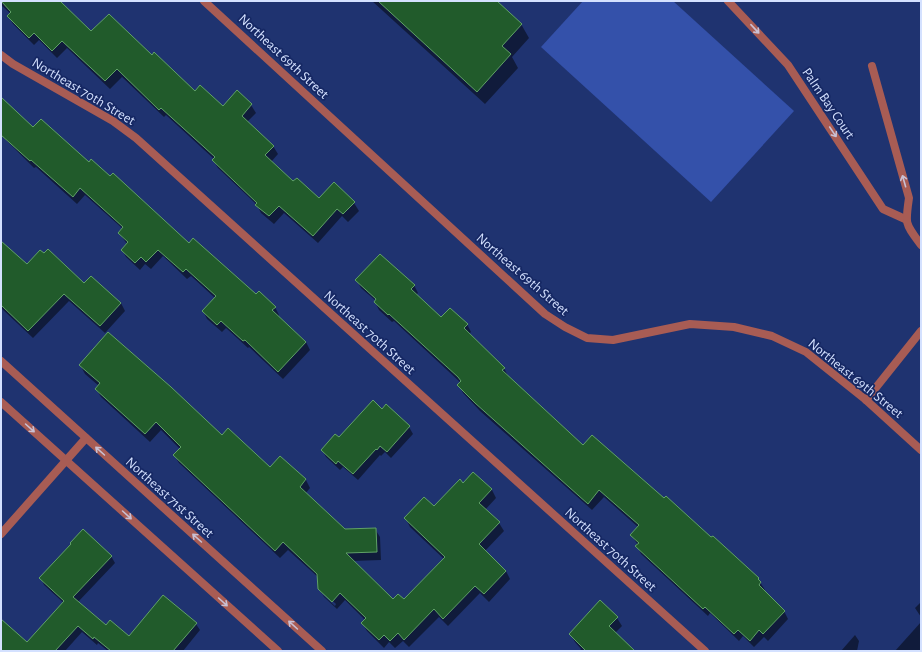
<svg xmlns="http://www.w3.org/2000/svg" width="922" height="652" font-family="'Alegreya Sans',sans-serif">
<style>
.green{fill:#3451aa}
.shadow{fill:#0007}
.building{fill:#215b2b;stroke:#60a167}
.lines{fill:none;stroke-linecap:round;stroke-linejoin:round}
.street{stroke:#a85c54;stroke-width:8}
.oneway{stroke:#c9c0d4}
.labels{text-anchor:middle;stroke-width:3.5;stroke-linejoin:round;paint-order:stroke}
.street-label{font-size:14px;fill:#d4e1ff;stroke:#162864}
</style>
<rect width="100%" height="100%" fill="#1f3370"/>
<path class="green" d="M583,1H673L794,111L711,202L541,47Z"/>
<g class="shadow">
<path d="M1,1H59L91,33L152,56L195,92L223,107L237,91L251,105L256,113L247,122L273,146L278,154L271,162L293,183L319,199L354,203L359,211L348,222L342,216L318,243L284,213L274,224L261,213L257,205L218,168L213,160L214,159L166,115L164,117L122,77L110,89L67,48L57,58L39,40L34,45L13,24L8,16L11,14L1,5Z"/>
<path d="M372,1H496L521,24L529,38L512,57L518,68L485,104Z"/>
<path d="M1,98L33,129L89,163L189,244L256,296L275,307L279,315L278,317L306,342L310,350L283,379L249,347L248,348L226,328L222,332L207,319L203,311L215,298L191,276L187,279L163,256L151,269L145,264L140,270L126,257L122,250L127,244L119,233L123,229L85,195L77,204L36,167L34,168L1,135Z"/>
<path d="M1,243L27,265L85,285L121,303L125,311L105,333L69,301L33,338L1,308Z"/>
<path d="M357,281L414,285L418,293L416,295L441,319L467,324L471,332L469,334L504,368L508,376L507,377L583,447L711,539L713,537L758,579L765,590L764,591L784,611L788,619L768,641L764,637L754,647L743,636L739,641L710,613L708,616L641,554L637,546L638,545L631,535L638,527L604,497L592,510L480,411L463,393L459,385L461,383L394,321L392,322L379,310L375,302L376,301L361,288Z"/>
<path d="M80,365L222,436L270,469L281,457L306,480L310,488L305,494L345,530L375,529L380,537L381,560L353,561L393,600L404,601L444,559L410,527L406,519L434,508L463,484L473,473L492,490L496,498L485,510L499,523L504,531L485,551L506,571L510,579L489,602L480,593L448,626L439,617L409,647L403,641L395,648L389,642L384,648L367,631L362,623L365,620L345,600L337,609L324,597L322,594L335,606L336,604L322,591V594L319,588V578L288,550L280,558L179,463L174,455L180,449L161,430L150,442L101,397L96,389L99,386L85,374Z"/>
<path d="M386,406L409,427L413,434L391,458L385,452L381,456L380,455L358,480L343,467L340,470L326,457L322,450L382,410Z"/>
<path d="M111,556L115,563L78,602L106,626L129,638L196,624L200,630L183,651H108L98,643L97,645L82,632L65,651H1V623L27,643L66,605L44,585L41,578Z"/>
<path d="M921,602V617L915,608Z"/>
<path d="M617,618L622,626L615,633L634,651H579L581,649L575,642L570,634Z"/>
<path d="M921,622V651H895Z"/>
<path d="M855,635L859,641L857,651H841Z"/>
</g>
<g class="building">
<path d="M1,1H60L91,31L109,14L152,55L154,52L195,91L200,85L223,106L237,90L252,104L242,116L274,146L265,155L293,181L297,178L319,198L334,182L355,202L343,214L337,209L313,236L279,206L269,216L255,205L257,203L212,160L215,157L161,108L159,110L117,69L105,81L62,41L52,51L34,33L29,38L7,16L11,12Z"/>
<path d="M378,1H497L522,24L502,46L511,54L477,92Z"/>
<path d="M1,97L33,127L41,119L89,162L91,159L110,176L113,173L189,243L193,238L256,294L259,291L276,307L272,310L306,342L278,372L245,340L243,341L221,321L217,325L202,311L216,296L186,269L183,272L158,250L146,262L141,257L135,263L121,250L128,242L118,233L123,227L80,188L73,197L31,160L30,161L1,135Z"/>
<path d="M1,241L27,264L40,250L44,253L48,249L84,283L91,276L121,303L100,326L64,294L28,331L1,305Z"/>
<path d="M380,254L415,285L411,289L441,317L450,308L468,324L464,328L505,368L502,370L583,445L592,435L664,498L666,496L711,537L713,536L759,578L758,579L761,582L759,585L785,611L763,634L759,630L750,641L738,630L734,634L705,607L703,609L635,546L639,543L630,535L639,525L599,490L588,504L475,403L457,385L461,381L458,377L389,314L388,315L374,302L376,299L355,280Z"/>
<path d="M108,332L171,387L222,435L228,428L270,467L280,456L306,479L300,487L345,529L376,528L377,552L346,553L393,599L398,594L404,599L445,557L404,518L424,497L434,506L460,479L463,483L473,472L492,489L479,503L500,522L479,544L506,571L484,594L475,586L443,619L434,609L404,640L398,633L390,641L384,635L379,640L361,623L366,618L340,593L332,602L318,589L317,574L283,542L275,551L173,455L181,447L156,422L145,434L95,389L100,383L79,365Z"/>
<path d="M373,400L382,409L386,404L410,426L387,452L380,446L377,450L376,449L353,474L338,461L336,464L321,450L335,434L339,437Z"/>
<path d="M83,529L112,556L73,597L106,625L110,620L129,636L163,595L197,623L173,651H111L94,637L93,639L78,626L55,651H1V619L27,642L64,601L39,578L71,544L70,543Z"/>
<path d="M600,600L618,617L609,626L635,651H586L569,634Z"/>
</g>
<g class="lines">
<g class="street">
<path d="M204,1L545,314L565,327L587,338L613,340L690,324L734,327L772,336L806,352L866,400L921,450"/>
<path d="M728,1L788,65L883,209L905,219"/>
<path d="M1,55L13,64L113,121L136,138L705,651"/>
<path d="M872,66L909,198C905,225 905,223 921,245"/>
<path d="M1,361L322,651"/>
<path d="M866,400L921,331"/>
<path d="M1,402L278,651"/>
<path d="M1,534L86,438"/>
</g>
</g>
<defs><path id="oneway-shaft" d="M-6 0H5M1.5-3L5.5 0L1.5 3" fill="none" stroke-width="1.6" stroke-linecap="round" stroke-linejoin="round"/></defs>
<g class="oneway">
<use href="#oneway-shaft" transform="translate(755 29) rotate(47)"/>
<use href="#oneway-shaft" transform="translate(833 132) rotate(56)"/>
<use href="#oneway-shaft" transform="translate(904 181) rotate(-106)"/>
<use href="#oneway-shaft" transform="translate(30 428) rotate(42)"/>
<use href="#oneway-shaft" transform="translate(100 451) rotate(-138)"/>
<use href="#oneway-shaft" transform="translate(127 515) rotate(42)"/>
<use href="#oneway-shaft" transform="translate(197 538) rotate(-138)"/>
<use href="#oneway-shaft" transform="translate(223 602) rotate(42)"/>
<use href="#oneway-shaft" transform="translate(293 625) rotate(-138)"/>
</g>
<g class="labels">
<g class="street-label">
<text transform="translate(284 56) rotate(43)" y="5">Northeast 69th Street</text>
<text transform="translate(84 91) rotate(31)" y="5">Northeast 70th Street</text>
<text transform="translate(829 103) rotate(56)" y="5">Palm Bay Court</text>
<text transform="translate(523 274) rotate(41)" y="5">Northeast 69th Street</text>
<text transform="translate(370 332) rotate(42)" y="5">Northeast 70th Street</text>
<text transform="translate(856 378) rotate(39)" y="5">Northeast 69th Street</text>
<text transform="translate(170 497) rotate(42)" y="5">Northeast 71st Street</text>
<text transform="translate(611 549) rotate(42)" y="5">Northeast 70th Street</text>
</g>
</g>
<rect width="922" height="652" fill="none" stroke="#d4e1ff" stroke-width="4"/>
</svg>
